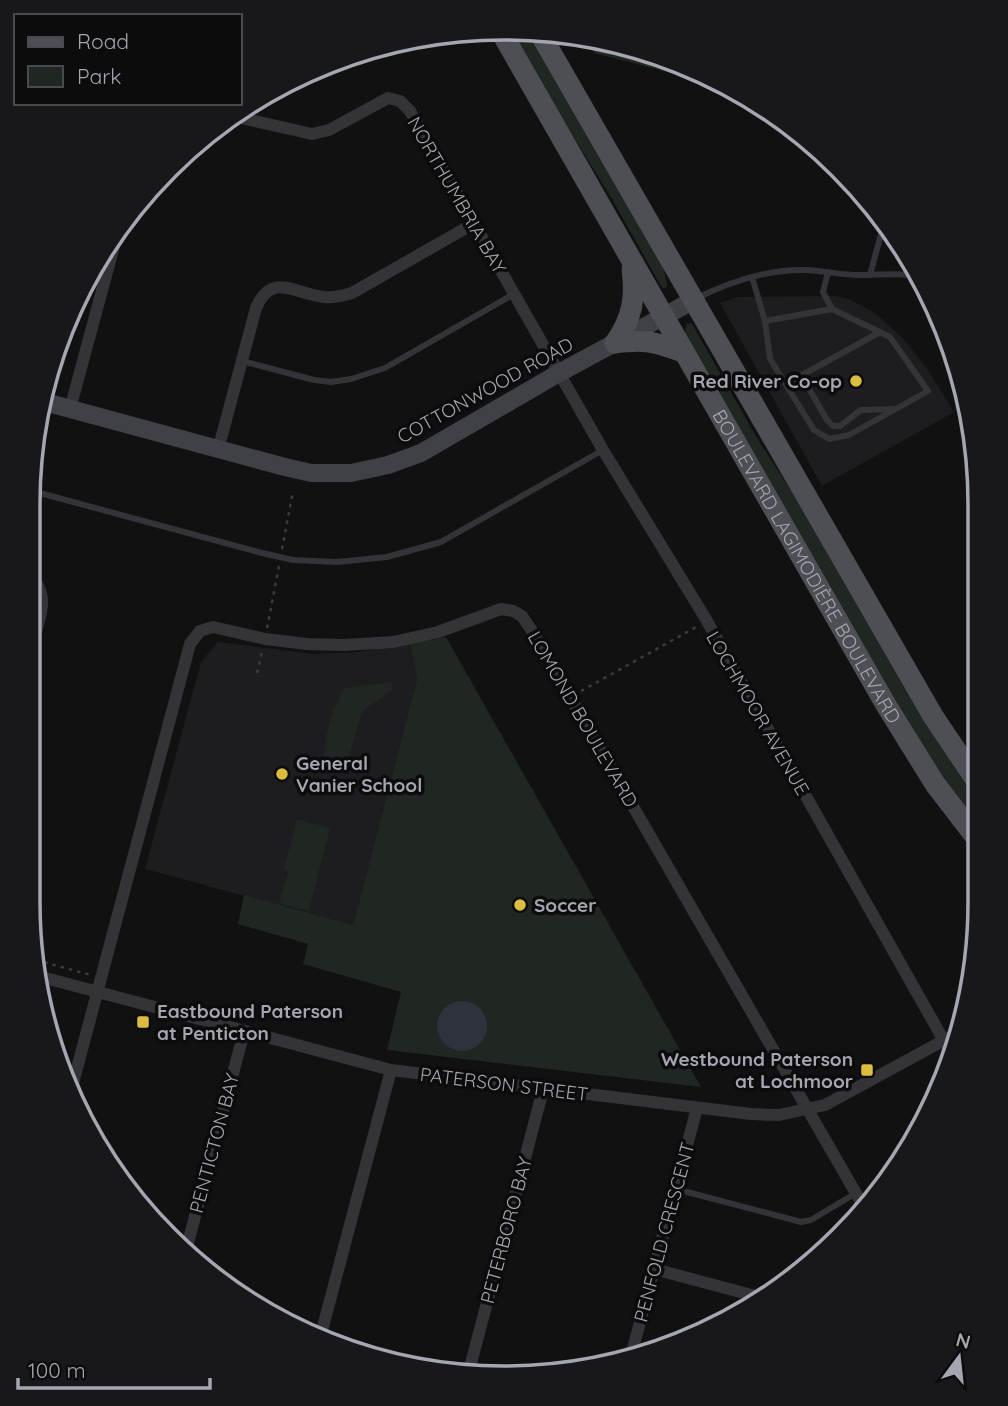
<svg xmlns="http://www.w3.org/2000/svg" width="1008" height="1406" font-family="Quicksand,sans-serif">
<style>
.built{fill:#1d1d1f}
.green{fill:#202621}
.water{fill:#2e333b}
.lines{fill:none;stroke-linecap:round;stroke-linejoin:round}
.path{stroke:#3a3b3f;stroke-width:2.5;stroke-dasharray:3.5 5;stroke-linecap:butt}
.lane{stroke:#343438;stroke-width:6}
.street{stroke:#343438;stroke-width:12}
.secondary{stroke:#404146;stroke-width:18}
.primary{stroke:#4e4f55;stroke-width:21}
.poi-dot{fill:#dbbe40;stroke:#0c0c0d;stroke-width:2.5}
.labels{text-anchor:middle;stroke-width:7;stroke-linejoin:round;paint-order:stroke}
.street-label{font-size:19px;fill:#a4a6b1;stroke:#0c0c0d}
.poi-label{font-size:19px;font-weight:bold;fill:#a4a6b1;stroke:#0c0c0d;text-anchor:start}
.rim{fill:none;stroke:#a4a6b1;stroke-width:3.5}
</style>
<rect width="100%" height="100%" fill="#111112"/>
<g class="built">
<path d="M835,296L849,299L875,313L903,338L928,370L954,412L822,486L720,303L738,297Z"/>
<path d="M218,642L313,654L358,652L410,643L417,679L353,925L145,869L201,662Z"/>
</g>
<g class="green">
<path d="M530,29L663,264L667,287L664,289L661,286L612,199L507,30Z"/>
<path d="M585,37C636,46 690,62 734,89L594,53Z"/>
<path d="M687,323L692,324L757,438L823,540L951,759L978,795V828L933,766L688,345L685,330Z"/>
<path d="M446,637L701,1087L387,1050L401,992L303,964L308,944L238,924L244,895L353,925L417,679L410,643Z"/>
<path d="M391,682L393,690L362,711L346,766L332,768L324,762C324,737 331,709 345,688Z"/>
<path d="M297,819L330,828L309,911L279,903L288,872L284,869Z"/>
</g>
<circle class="water" cx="462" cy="1026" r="25"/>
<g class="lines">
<g class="path">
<path d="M282,549L293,491"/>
<path d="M267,628L279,566"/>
<path d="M257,673L262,652"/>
<path d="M581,691L698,626"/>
<path d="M36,960L91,975"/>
</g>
<g class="lane">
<path d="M870,275L884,223"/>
<path d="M752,277L765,321L770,359L814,430L829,439L849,435L928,391L890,337L832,309L823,292L828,272"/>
<path d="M695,299C729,282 767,269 806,270C824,271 842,275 860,275C881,275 900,272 920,277"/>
<path d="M765,321L832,309"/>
<path d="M242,361L314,380L331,382L351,379L385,368L514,294"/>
<path d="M801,375L827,420L833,426H840L861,410L894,409"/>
<path d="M786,384L880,332"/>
<path d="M36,492L262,553L293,560L337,562L387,557L441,542L603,450"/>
<path d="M676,1189L801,1222L811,1220L856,1193"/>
</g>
<g class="street">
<path d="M233,116L312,134L329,130L388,98L400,101L410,111L603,450L707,621L952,1055"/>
<path d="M70,409L117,235"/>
<path d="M218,450L256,308C272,271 294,294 324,297C334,298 342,296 352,293L473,224"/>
<path d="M33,642C38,622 50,598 34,580"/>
<path d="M38,976L391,1070L751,1114L779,1115L825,1105L961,1031"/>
<path d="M72,1087L190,644L200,631L213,627L265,639L307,644L344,645L393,642L438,632L501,609L513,611L522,616L532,631L865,1209"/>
<path d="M185,1254L244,1032"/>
<path d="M654,1269L759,1297"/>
<path d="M320,1338L391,1070"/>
<path d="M631,1356L697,1108"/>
<path d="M469,1371L543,1090"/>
</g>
<path class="secondary" d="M41,401L281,466L311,473H351L388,465L421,453L559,373L694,300"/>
<g class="primary">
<path id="s1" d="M500,30L886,705L935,784L978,840"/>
<path d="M538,30L933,716L978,783"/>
<path d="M615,343C632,319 636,298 632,269"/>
<path d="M615,343C646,339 654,342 683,352"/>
</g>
</g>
<g class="poi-dot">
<circle cx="856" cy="381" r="7"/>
<circle cx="282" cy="774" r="7"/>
<circle cx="520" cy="905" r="7"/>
<rect x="136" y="1015" width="14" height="14" rx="3.5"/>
<rect x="860" y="1063" width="14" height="14" rx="3.5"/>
</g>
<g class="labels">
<g class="street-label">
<text transform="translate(457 195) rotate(60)" y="7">NORTHUMBRIA BAY</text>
<text transform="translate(485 390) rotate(-29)" y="7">COTTONWOOD ROAD</text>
<text dy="7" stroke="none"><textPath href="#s1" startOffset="618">BOULEVARD LAGIMODIÈRE BOULEVARD</textPath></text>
<text transform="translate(758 713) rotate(60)" y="7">LOCHMOOR AVENUE</text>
<text transform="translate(583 719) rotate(60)" y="7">LOMOND BOULEVARD</text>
<text transform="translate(504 1084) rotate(7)" y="7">PATERSON STREET</text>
<text transform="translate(214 1143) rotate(-75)" y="7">PENTICTON BAY</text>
<text transform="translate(506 1230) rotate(-75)" y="7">PETERBORO BAY</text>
<text transform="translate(664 1232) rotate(-75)" y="7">PENFOLD CRESCENT</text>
</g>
<g class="poi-label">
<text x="842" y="388" text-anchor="end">Red River Co-op</text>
<text x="296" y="770">General<tspan x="296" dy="22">Vanier School</tspan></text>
<text x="534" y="912">Soccer</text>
<text x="157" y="1018">Eastbound Paterson<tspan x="157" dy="22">at Penticton</tspan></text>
<text x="853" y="1066" text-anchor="end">Westbound Paterson<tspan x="853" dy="22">at Lochmoor</tspan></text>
</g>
</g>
<path d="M0 0H1008V1406H0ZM504 40H504A464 464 0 0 1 968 504V902A464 464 0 0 1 504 1366H504A464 464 0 0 1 40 902V504A464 464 0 0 1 504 40Z" fill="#18181a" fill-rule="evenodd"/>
<path class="rim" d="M504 40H504A464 464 0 0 1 968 504V902A464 464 0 0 1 504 1366H504A464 464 0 0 1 40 902V504A464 464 0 0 1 504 40Z"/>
<rect x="14" y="14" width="228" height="91" fill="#0c0c0d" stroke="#494a4f" stroke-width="2"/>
<rect x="28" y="37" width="35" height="10" fill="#4e4f55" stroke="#494a4f" stroke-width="2"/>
<text x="77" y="49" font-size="21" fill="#a4a6b1">Road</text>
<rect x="28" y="66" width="35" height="21" fill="#202621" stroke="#494a4f" stroke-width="2"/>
<text x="77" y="84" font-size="21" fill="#a4a6b1">Park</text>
<g transform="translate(959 1357) rotate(15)" stroke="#0c0c0d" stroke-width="5" paint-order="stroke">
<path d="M0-5L12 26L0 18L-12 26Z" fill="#a4a6b1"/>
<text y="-10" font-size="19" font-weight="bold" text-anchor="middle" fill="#a4a6b1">N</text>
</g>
<path d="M18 1378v10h192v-10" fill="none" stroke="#a4a6b1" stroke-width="3.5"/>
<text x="28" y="1378" font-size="21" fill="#a4a6b1" stroke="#0c0c0d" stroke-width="5" paint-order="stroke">100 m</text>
</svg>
